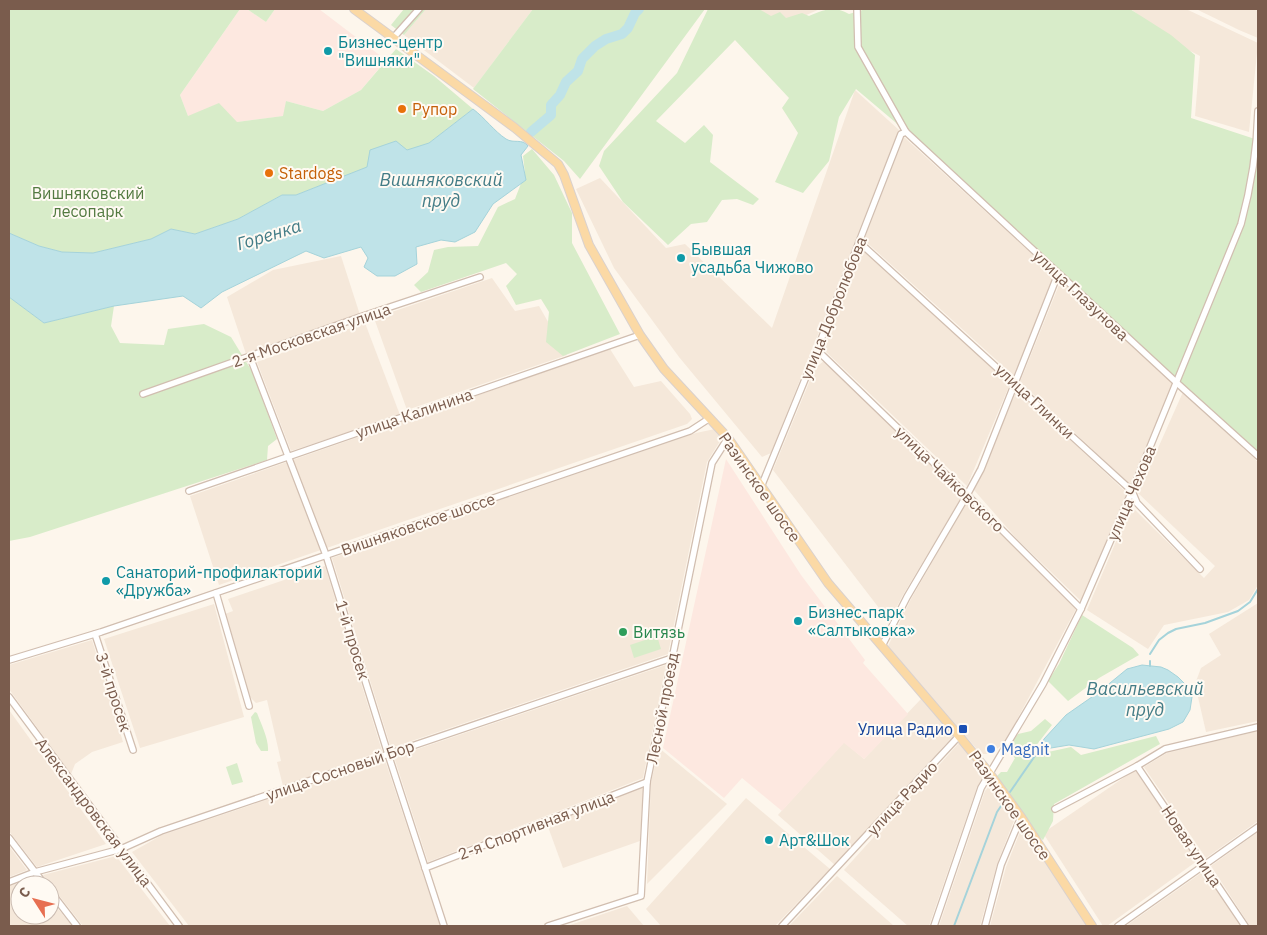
<svg xmlns="http://www.w3.org/2000/svg" width="1267" height="935" font-family="'IBM Plex Sans',sans-serif">
<style>
.residential{fill:#f5e8da}
.commercial{fill:#fde8e0}
.green{fill:#d8ecc9}
.water{fill:#bfe3e8;stroke:#a5d3da}
.lines{fill:none;stroke-linecap:round;stroke-linejoin:round}
.stream{stroke:#a5d3da;stroke-width:2}
.river{stroke:#bfe3e8;stroke-width:10}
.minor-casing{stroke:#d1beb0;stroke-width:8}
.major-casing{stroke:#dad1cd;stroke-width:10}
.minor{stroke:#fff;stroke-width:5.5}
.major{stroke:#fbd9a5;stroke-width:8}
.culture-dot{fill:#0f9aa8;stroke:#fffaf3;stroke-width:2}
.food-dot{fill:#e8710a;stroke:#fffaf3;stroke-width:2}
.leisure-dot{fill:#2e9e5b;stroke:#fffaf3;stroke-width:2}
.transit-dot{fill:#1a4fb4;stroke:#fffaf3;stroke-width:2}
.shop-dot{fill:#3f7fe0;stroke:#fffaf3;stroke-width:2}
.labels{text-anchor:middle;stroke-width:4;stroke-linejoin:round;paint-order:stroke}
.culture-label{font-size:16px;fill:#0d838f;stroke:#fffaf3;text-anchor:start}
.food-label{font-size:16px;fill:#c56008;stroke:#fffaf3;text-anchor:start}
.park-label{font-size:16px;fill:#537a41;stroke:#fffaf3}
.street-label{font-size:16px;fill:#7a5c4d;stroke:#fffaf3}
.leisure-label{font-size:16px;fill:#27864d;stroke:#fffaf3;text-anchor:start}
.transit-label{font-size:16px;fill:#164399;stroke:#fffaf3;text-anchor:end}
.shop-label{font-size:16px;fill:#366cbe;stroke:#fffaf3;text-anchor:start}
.water-label{font-size:18px;font-style:italic;fill:#437c86;stroke:#fffaf3}
</style>
<rect width="100%" height="100%" fill="#fdf6ec"/>
<g class="residential">
<path d="M426,9H533L474,88L404,35Z"/>
<path d="M736,9H820L752,39Z"/>
<path d="M1131,9H1186L1258,43L1249,132L1195,116L1200,56L1175,43Z"/>
<path d="M1196,9H1258V38L1239,30Z"/>
<path d="M855,90L899,130L771,453L762,457L679,357L614,268L576,189L600,178L666,248L685,244L772,328Z"/>
<path d="M904,137L1055,275L1014,376L864,240Z"/>
<path d="M862,248L1010,384L967,486L823,349Z"/>
<path d="M341,256L360,315L246,354L227,297L273,270Z"/>
<path d="M492,278L515,311L539,306L567,355L407,410L374,318Z"/>
<path d="M1061,280L1173,383L1130,484L1020,382Z"/>
<path d="M365,323L400,415L291,451L257,362Z"/>
<path d="M610,349L634,387L661,381L690,414L692,419L687,424L219,585L190,496Z"/>
<path d="M824,361L963,495L903,595L889,621L773,470L815,368Z"/>
<path d="M1017,390L1127,493L1081,601L1017,539L974,490Z"/>
<path d="M1183,392L1258,462V585L1249,600L1228,612L1164,625L1148,649L1087,610L1131,506L1204,578L1215,566L1138,493Z"/>
<path d="M715,429L722,438L707,462L668,654L391,748L332,558L696,433Z"/>
<path d="M968,500L1076,609L1004,744L989,754H981L888,646L911,599Z"/>
<path d="M325,566L382,751L283,786L277,762L281,761L267,700L256,703L249,696L225,614L233,611L228,599Z"/>
<path d="M1258,603V721L1206,732L1195,684L1201,668L1221,655L1209,634Z"/>
<path d="M214,604L244,717L140,748L104,639Z"/>
<path d="M92,640L123,742L92,752L75,764L71,774L9,689V665Z"/>
<path d="M666,665L643,778L428,862L394,757Z"/>
<path d="M921,699L953,736L835,865L778,815L844,742L864,759Z"/>
<path d="M9,710L106,844L37,867L9,831Z"/>
<path d="M1258,731V821L1206,858L1144,767L1167,753Z"/>
<path d="M959,743L986,775L977,787L929,926H908L844,870Z"/>
<path d="M659,748L727,804L647,884L651,782Z"/>
<path d="M385,760L440,926H189L132,852L162,835Z"/>
<path d="M1135,770L1197,861L1107,926H1103L1043,833Z"/>
<path d="M992,783L1015,818L997,864L980,926H939L985,791Z"/>
<path d="M643,787L640,841L563,868L547,824Z"/>
<path d="M746,798L830,869L775,926H661L646,909Z"/>
<path d="M1022,827L1087,926H990L1006,867Z"/>
<path d="M1258,832V926H1250L1211,866Z"/>
<path d="M9,846L27,870L9,877Z"/>
<path d="M116,856L170,926H83L43,875Z"/>
<path d="M1204,871L1241,926H1126Z"/>
<path d="M837,876L894,926H789Z"/>
<path d="M34,878L39,885H20V915H50V899L72,926H9V886Z"/>
<path d="M627,906L644,926H567Z"/>
</g>
<g class="commercial">
<path d="M240,9H247L266,22L275,9H319L386,60L361,90L323,111L286,101L284,116L237,122L188,116L180,95Z"/>
<path d="M726,459L801,575L865,660L863,663L908,714L864,759L844,743L782,811L742,778L724,798L663,748Z"/>
</g>
<g class="green">
<path d="M9,9H240L180,95L188,116L219,103L237,122L283,116L286,101L323,111L361,90L396,49L434,76L473,109L429,143L296,195H282L238,219L195,234L171,229L151,239L93,253L62,252L39,246L9,233Z"/>
<path d="M247,9H275L266,22Z"/>
<path d="M404,9H426L404,35L391,25Z"/>
<path d="M533,9H705L580,179L564,161L473,89Z"/>
<path d="M708,9H759L771,16L780,12L786,18L802,13L809,16C825,10 833,5 849,14L866,9H1130L1171,35L1195,55L1191,118L1258,140V455L1058,274L955,174L920,147L895,122L856,89L839,117L829,161L803,193L775,182L798,133L782,108L789,98L735,40L656,121L685,143L704,125L713,135L710,162L759,199L753,205L737,199L722,200L707,222L691,224L668,245L623,202L599,166L604,151L677,73Z"/>
<path d="M532,149L554,175L572,213V243L620,334L563,356L546,342L549,312L541,299L516,305L506,286L517,274L506,263L421,292L414,285L428,272L434,250L448,247L478,246L498,207L515,199L525,173L523,156Z"/>
<path d="M9,297L44,323L114,306L111,326L120,343L164,345L168,329L204,324L231,337L253,373L277,439L268,446L267,460L30,537L9,541Z"/>
<path d="M1082,615L1133,648L1139,655L1099,678L1068,701L1048,681L1059,664Z"/>
<path d="M657,636L661,649L634,658L630,645Z"/>
<path d="M255,712L257,713C261,724 269,739 268,751H261L256,743L251,717Z"/>
<path d="M1045,719L1052,725L1035,747L1039,754L1071,747L1081,755L1156,736L1160,744L1054,804L1053,821L1043,840L1036,834L997,776L1001,772H1007L1015,758L1006,751L1018,734L1031,731Z"/>
<path d="M237,763L243,782L232,785L226,767Z"/>
</g>
<g class="water">
<path d="M473,109C485,118 494,131 506,139C514,144 522,138 528,146L521,155L526,180L493,204L475,232L455,242L441,240L416,247L417,264L395,276H377L364,267L368,258L361,247L324,258L306,251L222,292L201,308L183,296L114,306L44,323L9,297V233L39,246L62,252L93,253L151,239L171,229L195,234L238,219L282,195H296L367,167L370,150L396,141L407,150L429,143Z"/>
<path d="M1142,665L1161,667L1168,670L1178,677L1189,688L1192,697L1190,710L1183,722L1169,729L1094,749L1069,745L1039,750L1044,739L1066,715L1099,692L1127,669Z"/>
</g>
<g class="lines">
<g class="stream">
<path d="M1150,654L1159,640L1168,633L1176,629L1205,623L1238,611L1250,602L1258,589"/>
<path d="M1150,666V661"/>
<path d="M1010,792L1039,750"/>
<path d="M954,926L997,812L1005,800"/>
</g>
<path class="river" d="M531,132L551,115V105L560,95L566,82L578,71L582,59L595,46L606,39L622,34L628,28L635,13L639,9"/>
<defs>
<g id="minor">
<path d="M857,9L858,47L906,132L1177,383L1258,456"/>
<path d="M394,37L419,9"/>
<path d="M859,242L1132,491L1137,503L1200,569"/>
<path d="M817,350L967,495L1081,609"/>
<path d="M250,357L326,555L388,754L444,926"/>
<path d="M143,394L360,317L480,277"/>
<path d="M761,487L817,350L901,134L906,132"/>
<path d="M189,491L640,335"/>
<path d="M216,593L249,706"/>
<path d="M95,634L133,750"/>
<path d="M882,646L907,597L967,495L981,469L1058,274"/>
<path d="M9,660L101,632L690,431L710,418"/>
<path d="M9,697L179,926"/>
<path d="M1137,766L1245,926"/>
<path d="M1055,809L1137,766L1165,749L1258,727"/>
<path d="M9,838L45,885"/>
<path d="M425,868L647,782"/>
<path d="M9,882L35,872L121,849L161,831L672,658"/>
<path d="M50,891L77,926"/>
<path d="M548,926L641,896L647,782L712,463L728,438"/>
<path d="M782,926L959,736"/>
<path d="M934,926L981,788L1043,684L1081,609L1132,491L1241,224C1251,187 1257,149 1258,111"/>
<path d="M985,926L1001,865L1021,817"/>
<path d="M1118,926L1258,827"/>
</g>
<path id="major" d="M354,9L515,128L558,164L564,175L589,245L640,335L664,369L728,438L828,583L959,736L990,774L1021,817L1092,926"/>
</defs>
<use href="#minor" class="minor-casing"/>
<use href="#major" class="major-casing"/>
<use href="#minor" class="minor"/>
<use href="#major" class="major"/>
</g>
<g class="culture-dot">
<circle cx="328" cy="51" r="5"/>
<circle cx="681" cy="258" r="5"/>
<circle cx="106" cy="581" r="5"/>
<circle cx="798" cy="621" r="5"/>
<circle cx="769" cy="840" r="5"/>
</g>
<g class="food-dot">
<circle cx="402" cy="109" r="5"/>
<circle cx="269" cy="173" r="5"/>
</g>
<circle class="leisure-dot" cx="623" cy="632" r="5"/>
<rect class="transit-dot" x="958" y="724" width="10" height="10" rx="2.5"/>
<circle class="shop-dot" cx="991" cy="749" r="5"/>
<g class="labels">
<g class="culture-label">
<text x="338" y="48">Бизнес-центр<tspan x="338" dy="18">"Вишняки"</tspan></text>
<text x="691" y="255">Бывшая<tspan x="691" dy="18">усадьба Чижово</tspan></text>
<text x="116" y="578">Санаторий-профилакторий<tspan x="116" dy="18">«Дружба»</tspan></text>
<text x="808" y="618">Бизнес-парк<tspan x="808" dy="18">«Салтыковка»</tspan></text>
<text x="779" y="846">Арт&amp;Шок</text>
</g>
<g class="food-label">
<text x="412" y="115">Рупор</text>
<text x="279" y="179">Stardogs</text>
</g>
<g class="park-label">
<text x="88" y="199">Вишняковский<tspan x="88" dy="18">лесопарк</tspan></text>
</g>
<g class="street-label">
<text transform="translate(1081 295) rotate(43)" y="6">улица Глазунова</text>
<text transform="translate(833 308) rotate(-68)" y="6">улица Добролюбова</text>
<text transform="translate(311 335) rotate(-19)" y="6">2-я Московская улица</text>
<text transform="translate(1035 401) rotate(43)" y="6">улица Глинки</text>
<text transform="translate(414 413) rotate(-19)" y="6">улица Калинина</text>
<text transform="translate(950 479) rotate(44)" y="6">улица Чайковского</text>
<text transform="translate(760 487) rotate(55)" y="6">Разинское шоссе</text>
<text transform="translate(1131 493) rotate(-67)" y="6">улица Чехова</text>
<text transform="translate(418 524) rotate(-19)" y="6">Вишняковское шоссе</text>
<text transform="translate(353 640) rotate(73)" y="6">1-й просек</text>
<text transform="translate(114 692) rotate(72)" y="6">3-й просек</text>
<text transform="translate(662 708) rotate(-79)" y="6">Лесной проезд</text>
<text transform="translate(340 770) rotate(-19)" y="6">улица Сосновый Бор</text>
<text transform="translate(902 798) rotate(-47)" y="6">улица Радио</text>
<text transform="translate(1010 805) rotate(55)" y="6">Разинское шоссе</text>
<text transform="translate(94 812) rotate(53)" y="6">Александровская улица</text>
<text transform="translate(536 825) rotate(-21)" y="6">2-я Спортивная улица</text>
<text transform="translate(1192 846) rotate(56)" y="6">Новая улица</text>
</g>
<g class="leisure-label">
<text x="633" y="638">Витязь</text>
</g>
<g class="transit-label">
<text x="953" y="735">Улица Радио</text>
</g>
<g class="shop-label">
<text x="1001" y="755">Magnit</text>
</g>
<g class="water-label">
<text x="441" y="186">Вишняковский<tspan x="441" dy="21">пруд</tspan></text>
<text transform="translate(269 235) rotate(-17)" y="6">Горенка</text>
<text x="1145" y="695">Васильевский<tspan x="1145" dy="21">пруд</tspan></text>
</g>
</g>
<rect width="1267" height="935" fill="none" stroke="#7a5c4d" stroke-width="20"/>
<g transform="translate(35 900) rotate(306)"><circle r="24" fill="#fffaf3" stroke="#cabbb1"/>
<path d="M0-4L9 19L0 12L-9 19Z" fill="#e76f51"/>
<text y="-8" font-size="14" font-weight="bold" text-anchor="middle" fill="#7a5c4d">С</text>
</g>
</svg>
